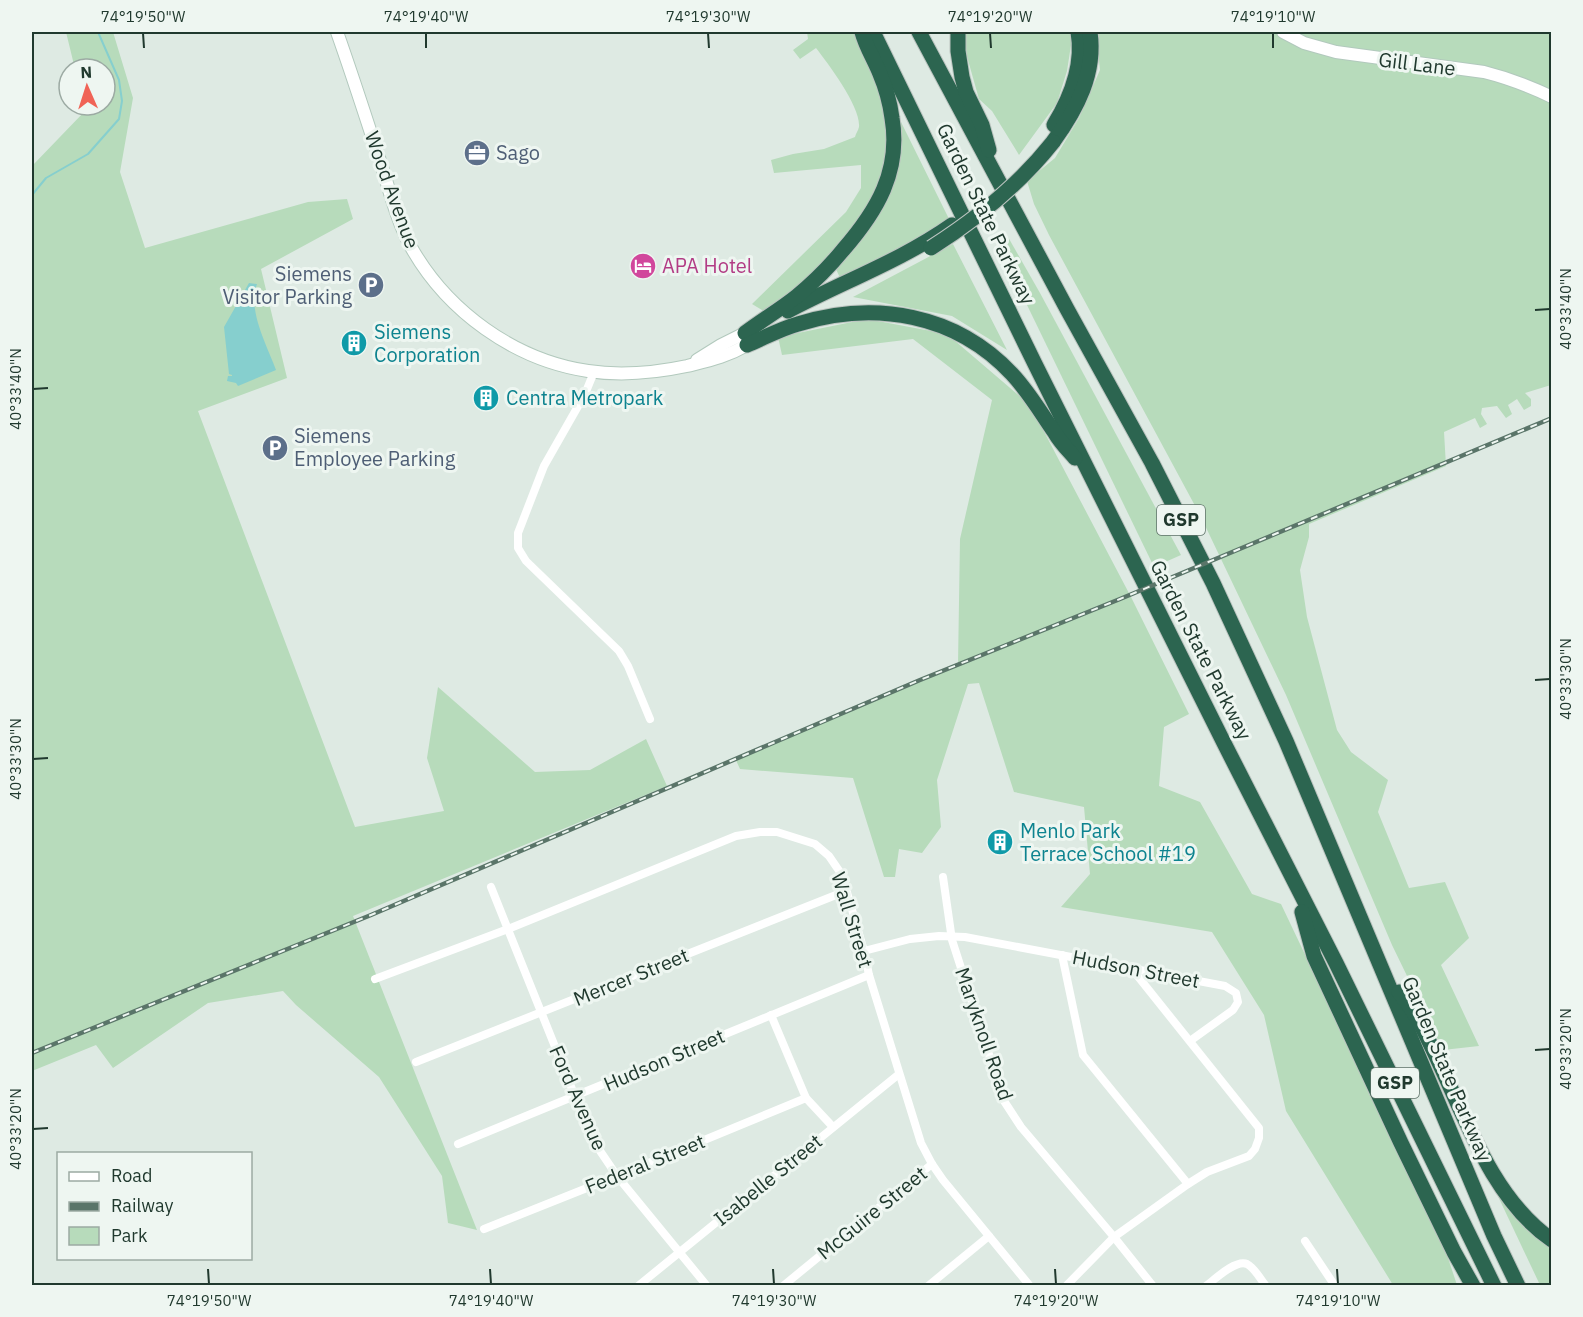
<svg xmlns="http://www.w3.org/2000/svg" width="1583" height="1317" font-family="'IBM Plex Sans',sans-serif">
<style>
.green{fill:#b7dbbb}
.water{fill:#86cfce}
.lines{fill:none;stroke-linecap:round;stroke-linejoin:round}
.stream{stroke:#86cfce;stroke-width:2}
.secondary-casing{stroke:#b2c9bd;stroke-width:14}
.highway-casing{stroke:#bcc4c0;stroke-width:17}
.street{stroke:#fff;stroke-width:8}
.secondary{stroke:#fff;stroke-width:12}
.highway{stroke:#2c6550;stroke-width:15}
.rail-casing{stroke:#5a7569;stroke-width:4.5}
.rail{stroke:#eef6f1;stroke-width:2;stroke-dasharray:7;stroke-linecap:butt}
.highway-bridge-casing{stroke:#bcc4c0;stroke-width:17;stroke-linecap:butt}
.highway-bridge{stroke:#2c6550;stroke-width:15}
.ticks{fill:none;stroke:#20392e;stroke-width:2}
.labels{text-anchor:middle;stroke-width:6;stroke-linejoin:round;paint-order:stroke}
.shield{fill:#eef6f1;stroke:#5e7268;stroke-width:1.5}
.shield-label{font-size:18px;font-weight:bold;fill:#20392e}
.street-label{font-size:20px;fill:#20392e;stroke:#eef6f1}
.service-label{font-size:20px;fill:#4e5e75;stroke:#eef6f1;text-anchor:start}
.hotel-label{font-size:20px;fill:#b23c85;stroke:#eef6f1;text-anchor:start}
.culture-label{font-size:20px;fill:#0d838f;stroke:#eef6f1;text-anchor:start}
.neatline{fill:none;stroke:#20392e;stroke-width:2}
.ticks-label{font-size:15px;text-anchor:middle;fill:#20392e}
</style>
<rect width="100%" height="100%" fill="#deeae3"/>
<g class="green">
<path d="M66,32H113L133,98L120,172L145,248L308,202L347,199L353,219L261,269L287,378L198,411L355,827L444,811L427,758L438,687L535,772L590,770L646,739L667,786L353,916L477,1230L448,1223L442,1176L379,1077L296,1005L283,991L208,1003L113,1068L96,1045L32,1071V166L85,111L84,105H105V69H75Z"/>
<path d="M807,32H862L893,119L900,120L952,225L843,284L833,263L770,315L752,304L846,212L861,188V165L774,173L771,160L793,154L824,149L855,137C856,133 858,131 859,127C861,107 829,65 816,48L800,59L793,50L808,39Z"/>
<path d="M964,32H1073L1067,71L1057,103L1019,155L992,111L979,99L964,46Z"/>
<path d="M1096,32H1551V385L1525,393L1531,399V406L1524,410L1517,399L1508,405L1512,414L1506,418L1497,406L1482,408L1481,414L1487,424L1480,428L1475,418L1444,432L1446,466L1309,524V537L1300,570L1307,617L1337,730L1351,752L1388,780L1378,812L1409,888L1445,882L1469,938L1441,965L1479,1046L1443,1050L1392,945L1286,695L1200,515L1049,235L1034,204L1027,181L1055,158L1079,118L1100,70Z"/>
<path d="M1004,230L1040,293L1181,555L1154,567L995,239Z"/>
<path d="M953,244L1007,350L952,316L853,297Z"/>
<path d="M867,319L947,334L1030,405L1131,597L1189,714L1164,727L1159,786L1200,802L1252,894L1281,904L1445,1249L1457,1285H1393L1286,1111L1264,1015L1212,932L1061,907L1090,874L1084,807L1014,792L979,683L968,684L937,780L941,827L922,853L899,849L895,877H884L853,778L740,769L735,758L958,664L960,539L992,400L913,339L782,355L778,337Z"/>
<path d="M1496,1192L1551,1249V1285H1540Z"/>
</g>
<path class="water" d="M249,283L257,284C247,310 267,345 276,370L238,386L236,383L227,381L228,376H232V375L229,374L224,327Z"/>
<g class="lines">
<path class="stream" d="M32,195L46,178L88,154L119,119L122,101L119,80L98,32"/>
<defs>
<g id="secondary">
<path d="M337,32C353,77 368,124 383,170C391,196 398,223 411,247C447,311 514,360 588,371C621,376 654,373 687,366C711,360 726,357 747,345"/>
<path d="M1283,32L1304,43L1336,52L1484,72C1508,78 1529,86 1552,97"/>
<path d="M697,360L721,345L745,333"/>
</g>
<g id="highway">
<path d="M873,32L1035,364L1224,743L1336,963L1494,1286"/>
<path d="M919,32L1067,309L1152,463L1213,583L1286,741L1494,1236L1518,1286"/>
<path d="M958,32V51L962,77L966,92L982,125L989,150"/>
<path d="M1054,125C1071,97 1084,65 1078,32"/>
<path d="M1053,142C1077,109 1096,73 1090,32"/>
<path d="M788,311C842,282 901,261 952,225"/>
<path d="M745,333C762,320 781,309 797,296C814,282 829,267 843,250C877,211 901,171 892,118C890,103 886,88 880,74C874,59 866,47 862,32"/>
<path d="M747,345C764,338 780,329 798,324C875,300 956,314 1012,374C1029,392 1041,413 1055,433C1060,442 1068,450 1075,458"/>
<path d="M1302,912L1314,956L1401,1143L1454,1252L1473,1286"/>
<path d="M1399,992C1405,1000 1412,1009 1417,1018C1457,1089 1483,1193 1552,1240"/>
</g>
</defs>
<use href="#secondary" class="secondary-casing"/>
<use href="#highway" class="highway-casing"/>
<g class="street">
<path d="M594,372L585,394L544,466L518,533V548L526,561L619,651L628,666L650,719"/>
<path d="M943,877L952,940L1004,1101L1021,1127L1114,1237L1153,1286"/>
<path d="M491,887L592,1139L617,1176L707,1286"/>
<path d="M864,951L910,939L939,936L965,937L1225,986L1236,993L1238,1002L1233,1010L1190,1041"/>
<path d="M1062,955L1083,1055L1188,1184"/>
<path d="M375,979L508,929L736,836L760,832H777L815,844L829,856L842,875L864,951L869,975L921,1143L932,1164L943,1180L1030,1286"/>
<path d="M771,1015L806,1098L833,1127"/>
<path d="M416,1062L846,891"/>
<path d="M458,1144L869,975"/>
<path d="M484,1229L617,1176L806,1098"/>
<path d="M1305,1241L1335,1286"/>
<path d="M638,1286L899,1074"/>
<path d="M783,1286L932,1164"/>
<path d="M928,1286L989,1236"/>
<path d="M1066,1286L1114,1237L1188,1184L1207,1172L1249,1156L1255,1149L1259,1138V1128L1132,969"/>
<path d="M1206,1286C1215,1279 1236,1259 1247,1264C1255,1268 1260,1279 1266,1286"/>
</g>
<use href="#secondary" class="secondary"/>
<use href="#highway" class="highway"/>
<defs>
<path id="rail" d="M32,1053L371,915L920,680L1120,599L1552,418"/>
</defs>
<use href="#rail" class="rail-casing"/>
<use href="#rail" class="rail"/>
<defs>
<path id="highway-bridge" d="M931,248C978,218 1019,185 1053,142"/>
</defs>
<use href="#highway-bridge" class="highway-bridge-casing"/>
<use href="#highway-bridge" class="highway-bridge"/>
</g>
<path class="ticks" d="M143,33L144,48M426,33V48M708,33L709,48M990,33L991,48M1273,33V48M1535,310L1550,309M33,389L48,388M1535,680L1550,679M33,759L48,758M1535,1050L1550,1049M33,1129L48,1128M208,1269L209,1284M490,1269L491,1284M773,1269L774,1284M1055,1269L1056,1284M1337,1269L1338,1284"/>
<defs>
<symbol id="office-disc" viewBox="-11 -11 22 22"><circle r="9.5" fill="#5c6f8a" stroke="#eef6f1"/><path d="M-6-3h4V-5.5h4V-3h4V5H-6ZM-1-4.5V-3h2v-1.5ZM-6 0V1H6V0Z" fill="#fff"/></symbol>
<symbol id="hotel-disc" viewBox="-11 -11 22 22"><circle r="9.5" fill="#d1479c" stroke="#eef6f1"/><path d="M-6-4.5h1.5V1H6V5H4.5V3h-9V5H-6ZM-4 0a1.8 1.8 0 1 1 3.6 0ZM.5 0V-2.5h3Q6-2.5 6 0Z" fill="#fff"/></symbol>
<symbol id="parking-disc" viewBox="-11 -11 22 22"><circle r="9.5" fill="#5c6f8a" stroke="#eef6f1"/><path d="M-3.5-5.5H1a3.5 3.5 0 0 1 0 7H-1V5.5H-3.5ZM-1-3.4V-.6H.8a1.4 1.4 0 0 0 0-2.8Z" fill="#fff"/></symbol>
<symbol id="building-disc" viewBox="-11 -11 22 22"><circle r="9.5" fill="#0f9aa8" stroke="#eef6f1"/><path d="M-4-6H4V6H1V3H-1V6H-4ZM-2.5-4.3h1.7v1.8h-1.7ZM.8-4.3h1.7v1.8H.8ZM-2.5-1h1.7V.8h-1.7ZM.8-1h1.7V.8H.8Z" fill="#fff"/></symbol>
</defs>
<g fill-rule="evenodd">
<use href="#office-disc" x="462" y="138" width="30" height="30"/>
<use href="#hotel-disc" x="628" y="251" width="30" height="30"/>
<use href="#parking-disc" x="356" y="270" width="30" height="30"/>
<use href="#building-disc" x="339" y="328" width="30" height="30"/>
<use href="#building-disc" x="471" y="383" width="30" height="30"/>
<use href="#parking-disc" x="260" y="433" width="30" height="30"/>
<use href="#building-disc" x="985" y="827" width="30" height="30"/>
</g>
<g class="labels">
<g class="shield">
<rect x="1157" y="505" width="48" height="30" rx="4.5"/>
<rect x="1371" y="1068" width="48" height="30" rx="4.5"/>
</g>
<g class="shield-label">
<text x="1181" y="526">GSP</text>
<text x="1395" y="1089">GSP</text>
</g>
<g class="street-label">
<text transform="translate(1417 64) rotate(7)" y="7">Gill Lane</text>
<text transform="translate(392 190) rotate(70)" y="7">Wood Avenue</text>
<text transform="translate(986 214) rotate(64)" y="7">Garden State Parkway</text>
<text transform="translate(1201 650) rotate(63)" y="7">Garden State Parkway</text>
<text transform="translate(852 920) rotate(73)" y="7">Wall Street</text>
<text transform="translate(1136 969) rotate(11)" y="7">Hudson Street</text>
<text transform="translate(631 977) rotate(-22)" y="7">Mercer Street</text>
<text transform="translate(984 1034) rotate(71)" y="7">Maryknoll Road</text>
<text transform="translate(664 1060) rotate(-23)" y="7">Hudson Street</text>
<text transform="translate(1447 1069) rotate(67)" y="7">Garden State Parkway</text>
<text transform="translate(578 1098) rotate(66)" y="7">Ford Avenue</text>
<text transform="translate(645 1164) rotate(-22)" y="7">Federal Street</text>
<text transform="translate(768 1180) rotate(-39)" y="7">Isabelle Street</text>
<text transform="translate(872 1213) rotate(-39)" y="7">McGuire Street</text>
</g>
<g class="service-label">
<text x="496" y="160">Sago</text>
<text x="352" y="281" text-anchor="end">Siemens<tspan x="352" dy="23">Visitor Parking</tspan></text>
<text x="294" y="443">Siemens<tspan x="294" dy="23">Employee Parking</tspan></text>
</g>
<g class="hotel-label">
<text x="662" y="273">APA Hotel</text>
</g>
<g class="culture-label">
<text x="374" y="339">Siemens<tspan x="374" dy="23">Corporation</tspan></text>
<text x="506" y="405">Centra Metropark</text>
<text x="1020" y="838">Menlo Park<tspan x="1020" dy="23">Terrace School #19</tspan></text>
</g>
</g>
<rect width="1583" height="1317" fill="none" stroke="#eef6f1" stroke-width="66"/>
<rect x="57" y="1152" width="195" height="108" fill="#eef6f1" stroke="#9caaa3" stroke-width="1.5"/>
<rect x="69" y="1172" width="30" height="9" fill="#ffffff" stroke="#9caaa3" stroke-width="1.5"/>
<text x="111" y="1182" font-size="18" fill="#20392e">Road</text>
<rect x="69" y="1202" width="30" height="9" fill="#5a7569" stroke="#9caaa3" stroke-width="1.5"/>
<text x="111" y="1212" font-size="18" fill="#20392e">Railway</text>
<rect x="69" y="1227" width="30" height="18" fill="#b7dbbb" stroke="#9caaa3" stroke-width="1.5"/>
<text x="111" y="1242" font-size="18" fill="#20392e">Park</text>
<g transform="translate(87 87) rotate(357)"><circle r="28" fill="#eef6f1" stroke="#9caaa3" stroke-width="1.5"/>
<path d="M0-4.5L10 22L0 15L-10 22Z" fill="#f06356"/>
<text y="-9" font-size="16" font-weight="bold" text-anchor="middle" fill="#20392e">N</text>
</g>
<rect x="33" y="33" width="1517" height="1251" class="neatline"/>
<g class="ticks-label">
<text x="143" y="22">74°19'50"W</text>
<text x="426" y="22">74°19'40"W</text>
<text x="708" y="22">74°19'30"W</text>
<text x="990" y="22">74°19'20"W</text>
<text x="1273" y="22">74°19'10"W</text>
<text transform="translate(1566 309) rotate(-90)" y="5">40°33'40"N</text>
<text transform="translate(16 389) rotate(-90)" y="5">40°33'40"N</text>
<text transform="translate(1566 679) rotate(-90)" y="5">40°33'30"N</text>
<text transform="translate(16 759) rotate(-90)" y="5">40°33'30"N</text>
<text transform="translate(1566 1049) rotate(-90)" y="5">40°33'20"N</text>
<text transform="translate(16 1129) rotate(-90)" y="5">40°33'20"N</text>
<text x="209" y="1306">74°19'50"W</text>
<text x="491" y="1306">74°19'40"W</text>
<text x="774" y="1306">74°19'30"W</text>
<text x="1056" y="1306">74°19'20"W</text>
<text x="1338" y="1306">74°19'10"W</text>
</g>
</svg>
